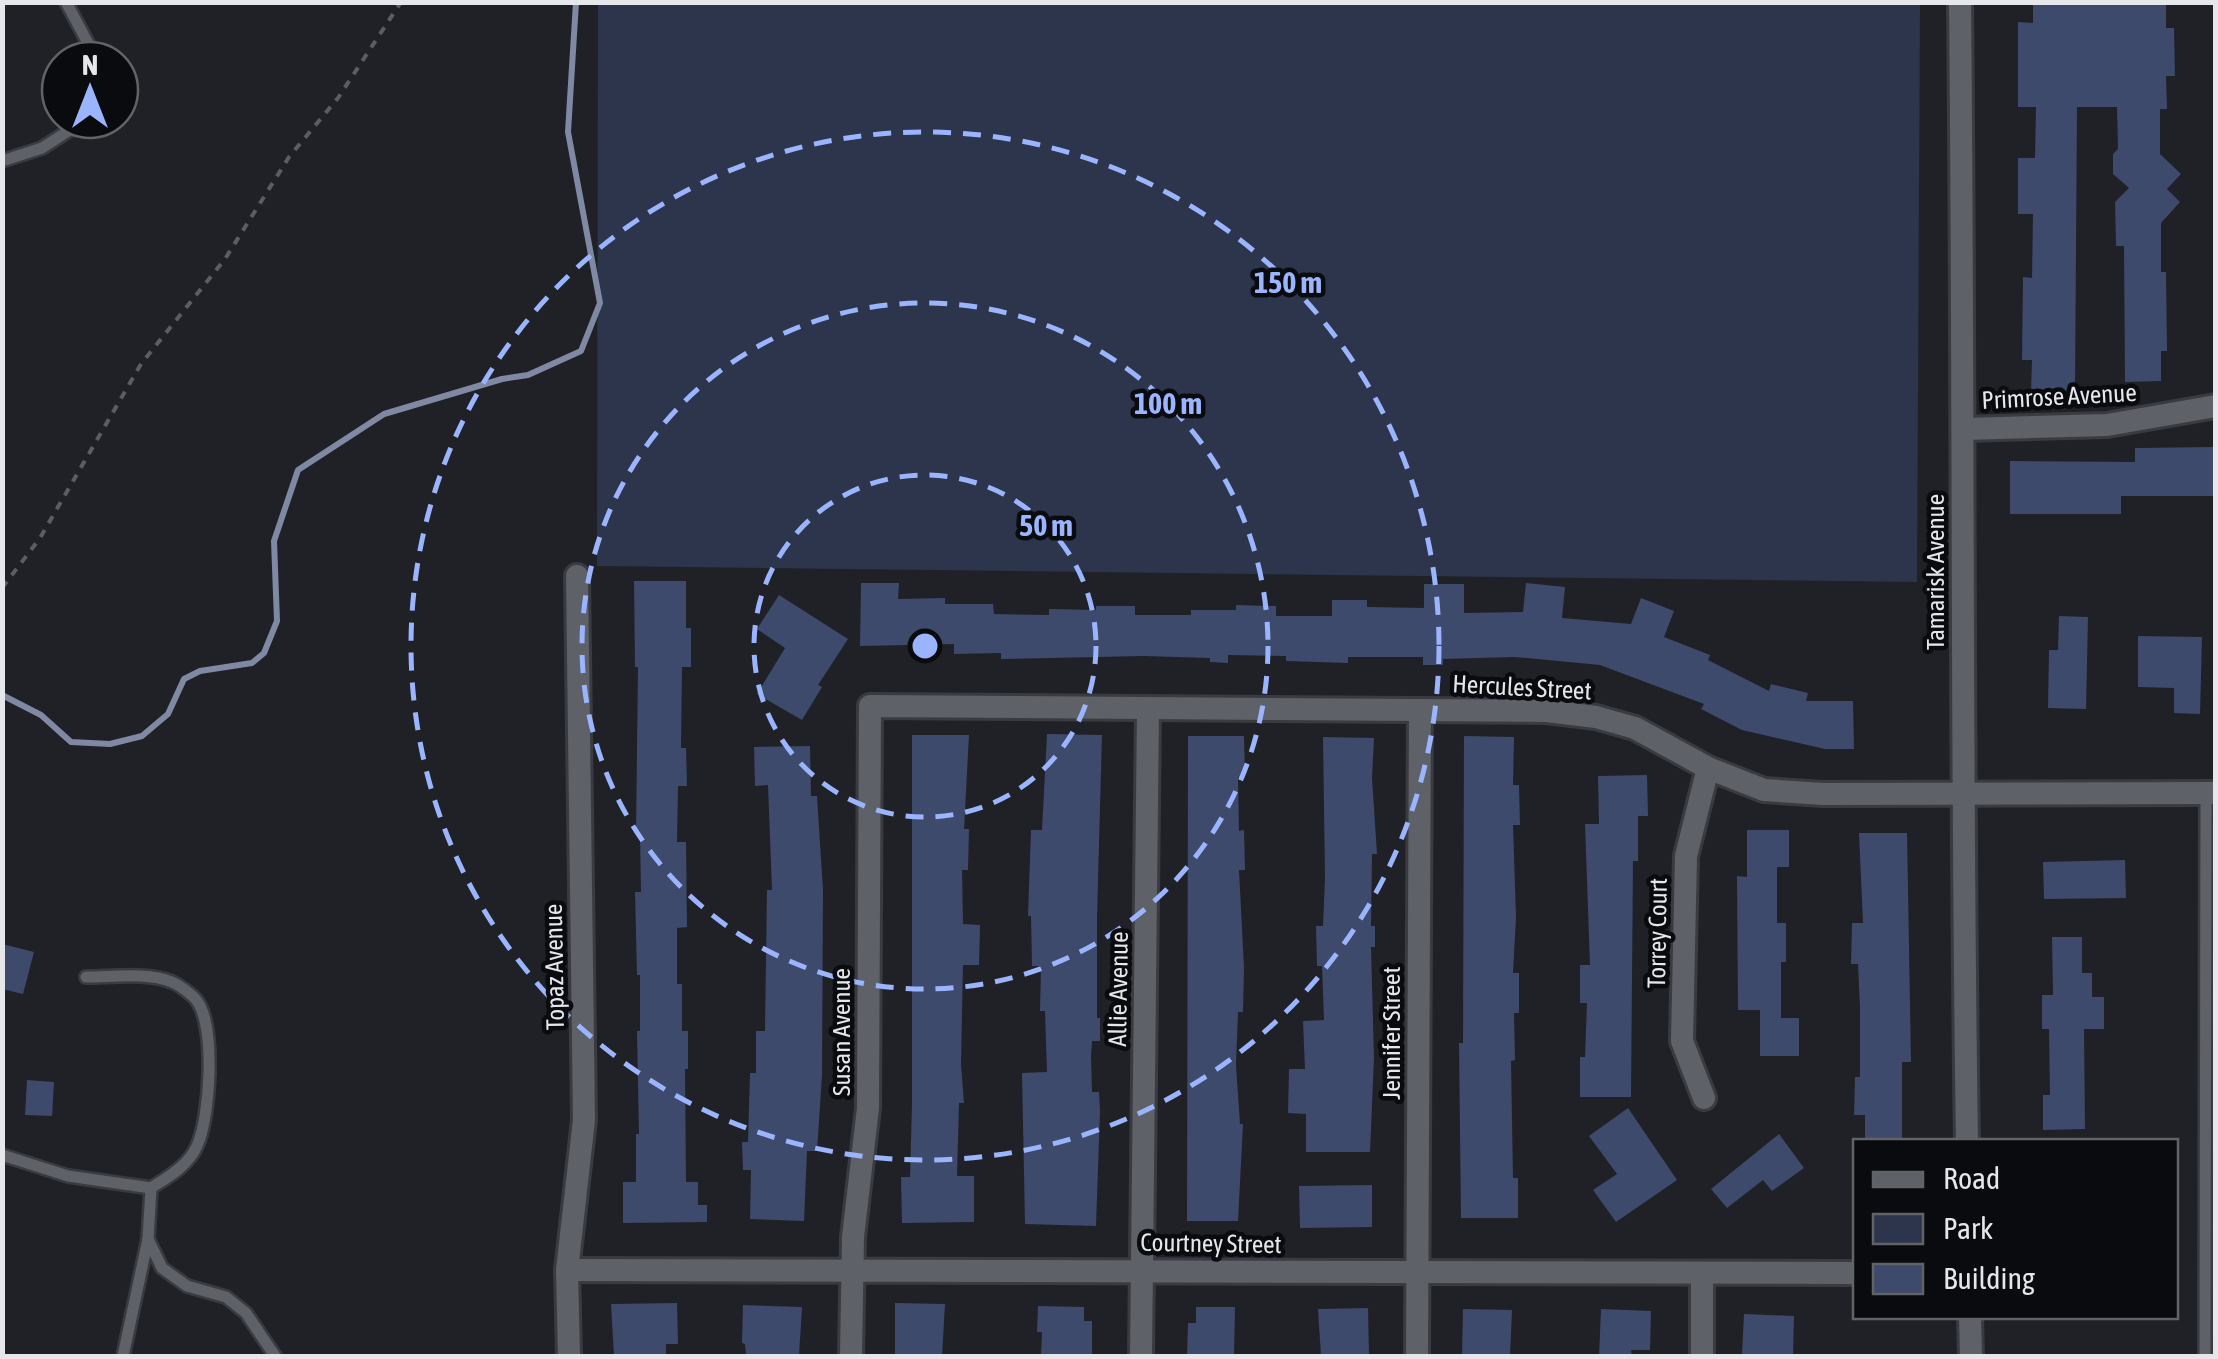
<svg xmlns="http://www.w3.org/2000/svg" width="2218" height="1359" font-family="'Asap Condensed',sans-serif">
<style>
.green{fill:#2c354b}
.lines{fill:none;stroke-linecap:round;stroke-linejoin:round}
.stream{stroke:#8089a3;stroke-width:6}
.building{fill:#3d4a6b}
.service-casing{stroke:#393b40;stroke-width:16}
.minor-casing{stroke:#393b40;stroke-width:28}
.path{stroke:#5b5d62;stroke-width:4;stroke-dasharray:8 8;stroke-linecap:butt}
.service{stroke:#5e6167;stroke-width:11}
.minor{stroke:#5e6167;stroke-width:22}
.ring{fill:none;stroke:#9ab5fd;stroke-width:5;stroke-dasharray:18 12}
.labels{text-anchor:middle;stroke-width:9;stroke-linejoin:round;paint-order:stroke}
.street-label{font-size:25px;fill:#e5e7eb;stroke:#0a0b0e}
.centre{fill:#9ab5fd;stroke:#0a0b0e;stroke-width:5}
.ring-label{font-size:30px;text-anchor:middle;font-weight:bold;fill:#9ab5fd;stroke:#0a0b0e;stroke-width:9;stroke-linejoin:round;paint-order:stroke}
</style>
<rect width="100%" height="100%" fill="#1f2127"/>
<path class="green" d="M598,3H1920L1917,582L597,566Z"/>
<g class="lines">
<path class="stream" d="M2,695L41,715L71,742L110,744L142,736L168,714L184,679L200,671L252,663L264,653L277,621L274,541L298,470L384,414L502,379L528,375L581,351L600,303L568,132L576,2"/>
</g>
<g class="building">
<path d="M2033,2H2166V28H2174L2175,76H2166L2167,109H2160V154L2181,174L2167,189L2180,202L2161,223V272H2166L2167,351H2161V381L2125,382L2124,246H2116L2115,202L2129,188L2113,174V154L2118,149L2117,107H2077L2075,392L2031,391L2032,360H2022L2023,277L2032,278L2033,214H2018V158H2035L2036,107H2018V22L2033,23Z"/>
<path d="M2215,447L2216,496H2121V514H2010V461L2135,462V448Z"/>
<path d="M634,581H686V628H691V667H682L681,748H686L687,786H678L677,842H686L687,927L677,928V984H682V1031H688V1069H685L686,1182H698V1205H707V1222L623,1223V1182H636V1134H639L637,1031H640V975H637L635,892H641L640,834H636L638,667H635Z"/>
<path d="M861,583H899L898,599L945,598V604H993L994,614L1049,615V609L1096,610V606H1135V615H1191V610H1236V605L1276,606V616H1332V600H1367V607L1424,608V584H1464V613L1523,612L1526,583L1565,587L1562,618L1631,624L1641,598L1674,611L1664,637L1710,655L1708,660L1769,691L1771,684L1808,693L1806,701H1853L1854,749H1825L1742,730L1701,709L1704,704L1600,665L1515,657L1443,659V665H1423V657H1348V663L1286,661V656L1228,655V663L1210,662V658L1143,656L1001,659V653L954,654V644L860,646Z"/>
<path d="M779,595L848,639L818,685L822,687L802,720L757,694L785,648L757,629Z"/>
<path d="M2059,616L2088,617L2086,709L2048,708L2049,650H2058Z"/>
<path d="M2138,636L2202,637L2200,714L2174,713V688L2138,687Z"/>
<path d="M1047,734L1102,735L1097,917V1018H1100V1041H1092L1091,1056L1092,1092H1099L1100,1111L1096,1226L1025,1224L1022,1073L1047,1072L1045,1011H1040L1041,966H1032L1031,916H1028L1031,830H1042Z"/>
<path d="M912,735H969L964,829H969L968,870H962L963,924L980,925L979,965H963L961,1064L964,1103H959L957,1176H974V1222L902,1223L901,1177H910L912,1104Z"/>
<path d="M1188,736H1244L1245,777H1238L1239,831L1244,830L1245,870H1239L1244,968L1243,1012H1238L1236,1065L1240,1124H1243L1238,1221H1187Z"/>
<path d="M1464,736L1514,737L1513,785H1519L1520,825H1513L1516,917L1513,973H1519V1013H1514L1515,1060L1511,1061L1513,1178H1518V1218H1461L1459,1043H1463Z"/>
<path d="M1323,737L1374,738L1372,778L1377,854H1372L1371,926H1375V947H1371L1374,1058L1370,1152H1306V1114L1288,1113L1289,1069H1305L1303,1021L1324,1020L1322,966H1317L1316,926H1323L1325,878Z"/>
<path d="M810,746L811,796H817L823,890L822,1075L817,1151H807L804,1221L750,1219L751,1170H743L742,1142H748L750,1073H756V1031H765L767,890H772L768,785L755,786L754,747Z"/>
<path d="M1647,775L1648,816H1638V861H1633L1631,1097H1580V1057H1585L1587,1003H1580V965H1590L1585,824H1599L1598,776Z"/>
<path d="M1747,830H1789V867H1777V923H1786V962H1781V1018H1799V1056H1760V1010H1738L1737,876L1747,877Z"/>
<path d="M1859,833H1907L1911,1062H1902V1142H1865V1115H1854L1855,1077H1860V1008L1858,964H1851L1852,923H1863Z"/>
<path d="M2125,860L2126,898L2044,899L2043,862Z"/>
<path d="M2052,937H2082V973H2092V997H2104V1029H2084L2085,1129L2043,1130V1095H2050L2049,1029H2042V995H2053Z"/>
<path d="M2,944L34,952L23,994L2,989Z"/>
<path d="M27,1080L54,1082L52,1116L25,1115Z"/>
<path d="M1628,1108L1677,1180L1616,1222L1593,1190L1617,1174L1589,1136Z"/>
<path d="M1779,1134L1804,1168L1772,1191L1763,1180L1727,1208L1711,1189Z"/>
<path d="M1372,1185V1227L1300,1228L1299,1186Z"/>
<path d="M677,1303L678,1344H666V1356H614L611,1304Z"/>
<path d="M895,1303L945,1304L942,1356H895Z"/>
<path d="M743,1305L802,1307L799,1356H746L745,1344L742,1343Z"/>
<path d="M1038,1306L1084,1307V1321H1092V1356H1041L1042,1332H1037Z"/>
<path d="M1196,1307H1235L1234,1356H1187L1188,1323H1196Z"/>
<path d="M1368,1308L1369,1356H1321L1318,1309Z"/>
<path d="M1463,1309L1512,1310L1510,1356H1462Z"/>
<path d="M1601,1309L1651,1311L1650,1350H1631L1632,1356H1599Z"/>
<path d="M1744,1314L1794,1316L1793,1356L1742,1355Z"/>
</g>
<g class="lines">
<defs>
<g id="service">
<path d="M66,2L89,45V60"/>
<path d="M2,161L42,148L76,126L78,120"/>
<path d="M86,977C113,977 147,972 172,982C179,985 193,995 197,1001C216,1027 210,1118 197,1146C188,1166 168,1177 151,1188L148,1239"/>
<path d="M2,1155L68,1176L151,1188"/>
<path d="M123,1356L148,1239L162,1268L187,1286L226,1297L246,1313L275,1356"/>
<path d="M2205,1356L2206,793"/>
</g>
<g id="minor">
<path d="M1960,2C1964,382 1961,762 1967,1142"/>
<path d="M1964,429L2107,425L2216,406"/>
<path d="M1704,1098L1682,1041L1686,856L1708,768"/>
<path d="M567,1270L1856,1273"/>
<path d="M1702,1273V1356"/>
<path d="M1970,1316L1971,1356"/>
<path d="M569,1356L567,1270L584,1120L577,576"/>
<path d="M851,1356L853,1237L868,1108L870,706L1547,711L1596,717L1635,728L1708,768L1764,790L1823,794L2216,793"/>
<path d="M1141,1356L1148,709"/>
<path d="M1417,1356L1420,710"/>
</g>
</defs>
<use href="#service" class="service-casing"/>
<use href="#minor" class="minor-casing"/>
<path class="path" d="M2,588L40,538L141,364L225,259L289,157L338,98L401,2"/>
<use href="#service" class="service"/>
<use href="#minor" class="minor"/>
</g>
<g class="ring">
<circle cx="925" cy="646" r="171"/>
<circle cx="925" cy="646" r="343"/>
<circle cx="925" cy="646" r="514"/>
</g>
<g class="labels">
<g class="street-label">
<text transform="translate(2059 396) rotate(-3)" y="9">Primrose Avenue</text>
<text transform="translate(1935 572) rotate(-90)" y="9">Tamarisk Avenue</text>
<text transform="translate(1522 687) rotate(3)" y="9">Hercules Street</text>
<text transform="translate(1657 933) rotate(-89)" y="9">Torrey Court</text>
<text transform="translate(554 967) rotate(-91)" y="9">Topaz Avenue</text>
<text transform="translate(1118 989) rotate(-89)" y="9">Allie Avenue</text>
<text transform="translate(841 1032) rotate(-90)" y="9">Susan Avenue</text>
<text transform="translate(1391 1033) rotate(-90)" y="9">Jennifer Street</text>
<text transform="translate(1211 1243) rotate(1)" y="9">Courtney Street</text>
</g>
</g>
<circle cx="925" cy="646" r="15" class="centre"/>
<g class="ring-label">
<text x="1288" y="293">150 m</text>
<text x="1168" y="414">100 m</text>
<text x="1046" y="536">50 m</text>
</g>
<rect width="2218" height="1359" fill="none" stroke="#e5e7eb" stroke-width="10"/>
<rect x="1853" y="1139" width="325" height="180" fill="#0a0b0e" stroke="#626366" stroke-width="2.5"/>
<rect x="1873" y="1172" width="50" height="15" fill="#5e6167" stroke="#626366" stroke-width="2.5"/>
<text x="1943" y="1189" font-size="30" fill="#e5e7eb">Road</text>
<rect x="1873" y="1214" width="50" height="30" fill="#2c354b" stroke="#626366" stroke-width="2.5"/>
<text x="1943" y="1239" font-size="30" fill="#e5e7eb">Park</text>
<rect x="1873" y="1264" width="50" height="30" fill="#3d4a6b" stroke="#626366" stroke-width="2.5"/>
<text x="1943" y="1289" font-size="30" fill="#e5e7eb">Building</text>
<g transform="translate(90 90)"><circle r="48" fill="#0a0b0e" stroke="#626366" stroke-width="2.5"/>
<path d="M0-8L18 38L0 25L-18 38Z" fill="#9ab5fd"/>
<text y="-15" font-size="28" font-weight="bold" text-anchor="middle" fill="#e5e7eb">N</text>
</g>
</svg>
